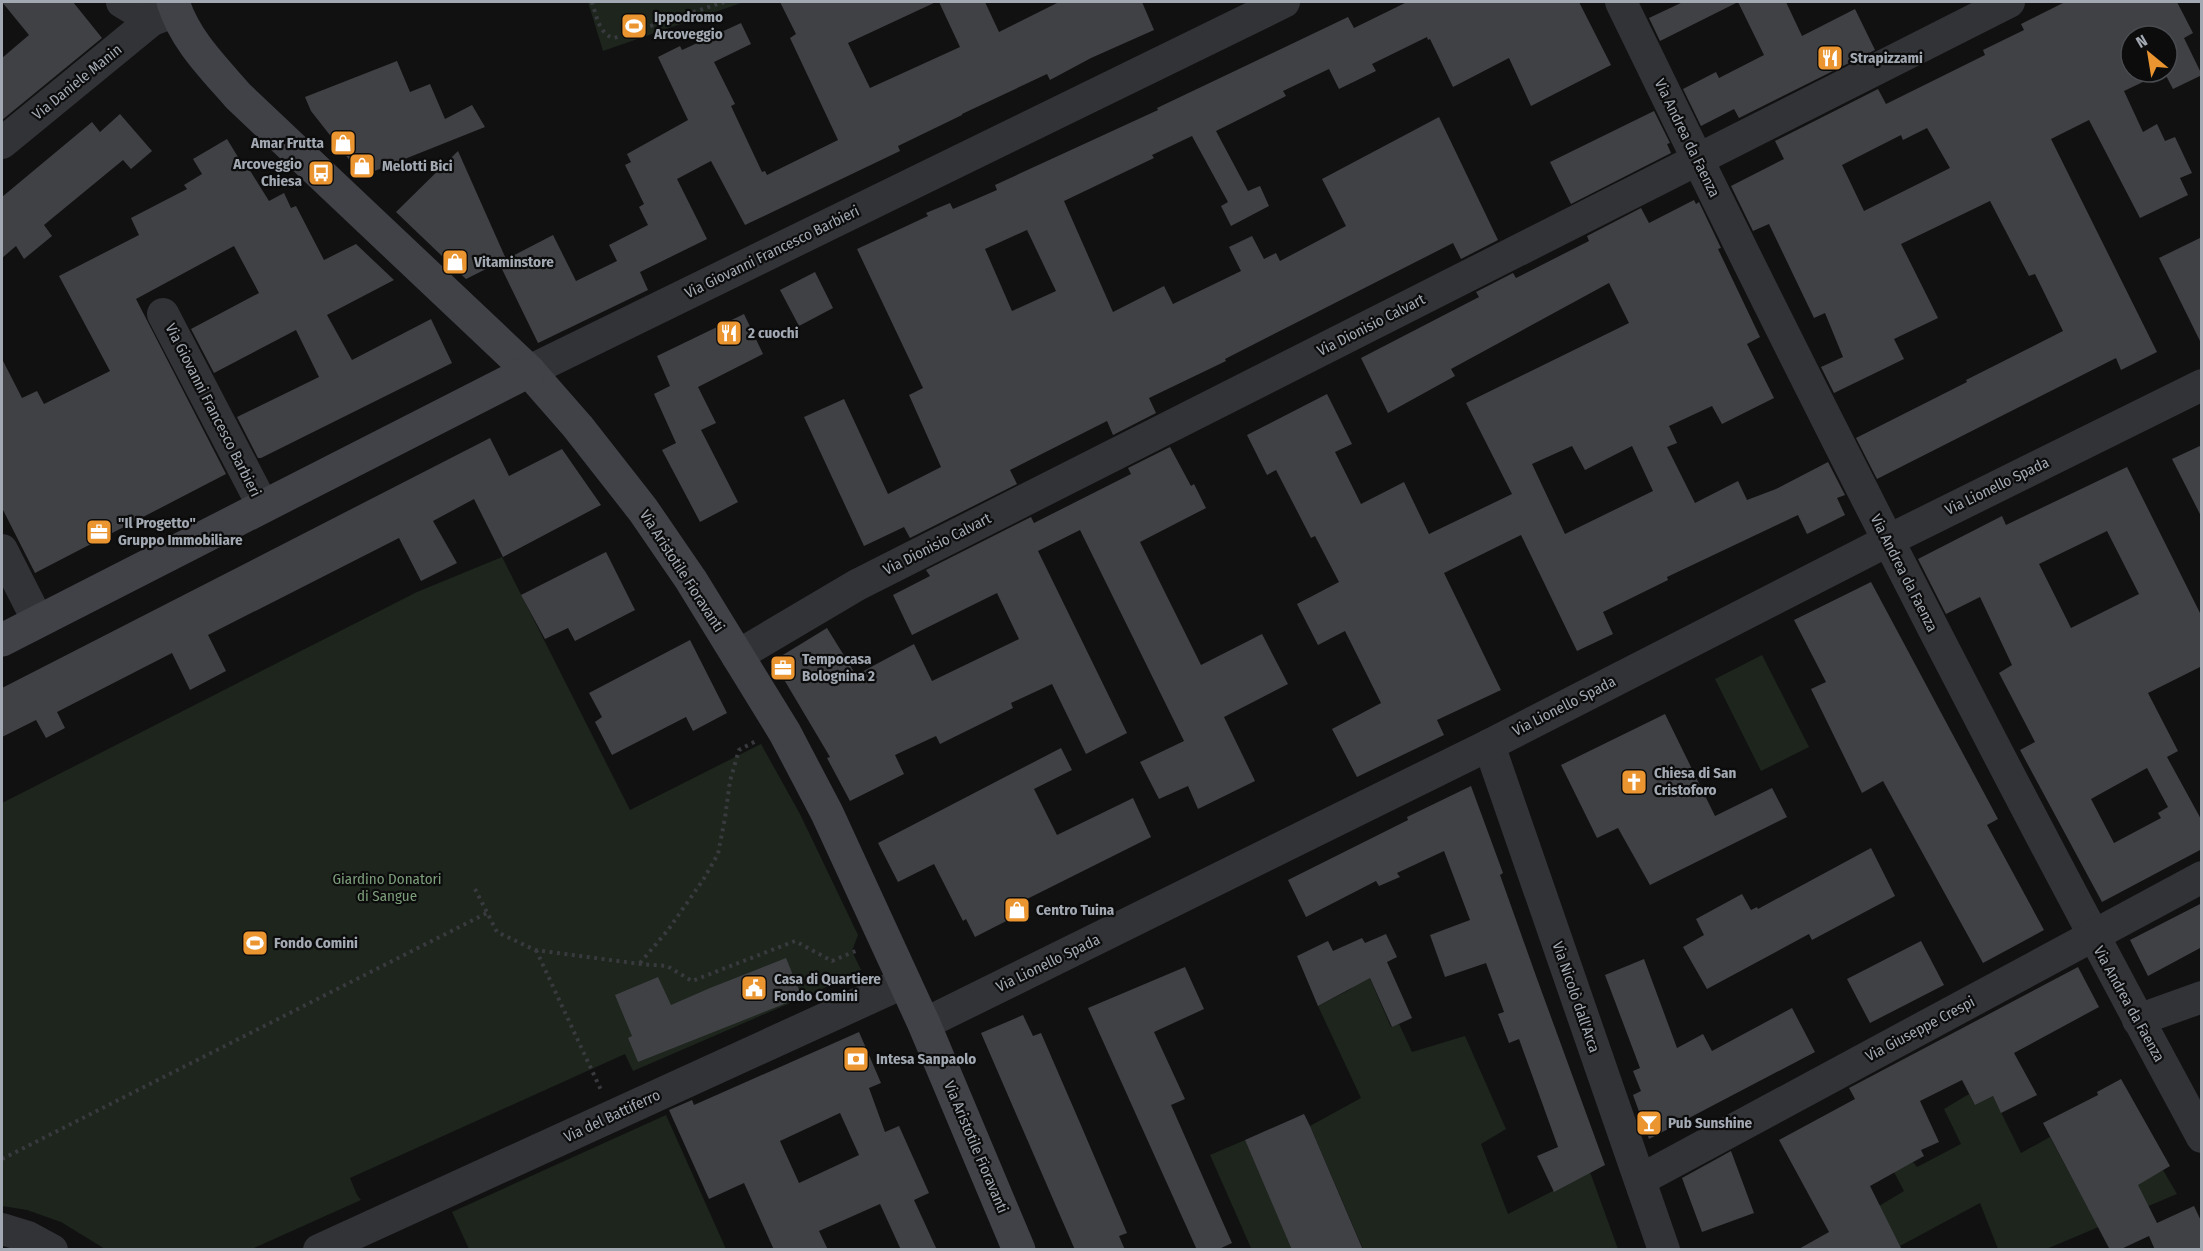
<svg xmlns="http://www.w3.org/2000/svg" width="2203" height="1251" font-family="'Fira Sans Condensed',sans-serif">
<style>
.green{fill:#1d251d}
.building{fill:#404145;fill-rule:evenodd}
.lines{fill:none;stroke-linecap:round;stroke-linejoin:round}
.path{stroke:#383a3e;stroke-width:4;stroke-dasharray:3 4.5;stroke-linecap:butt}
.street{stroke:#323337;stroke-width:32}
.secondary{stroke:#404247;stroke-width:33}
.labels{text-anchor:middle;stroke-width:4.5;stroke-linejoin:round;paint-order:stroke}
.poi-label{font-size:15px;font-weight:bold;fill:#a2a9b2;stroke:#0c0c0d;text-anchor:start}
.street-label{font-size:15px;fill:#a2a9b2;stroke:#0c0c0d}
.park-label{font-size:15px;fill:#7c9d7a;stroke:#0c0c0d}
</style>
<rect width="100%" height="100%" fill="#111112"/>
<g class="green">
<path d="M588,2H744L603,51Z"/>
<path d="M502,557L630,810L761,744L800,814L858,935L852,951L861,970L818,991L633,1071L625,1054L350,1178L357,1195L361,1200L252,1249H105L61,1222L27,1210L2,1206V803L417,592Z"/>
<path d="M1762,655L1809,747L1761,771L1715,679Z"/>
<path d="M1368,974L1391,1027L1399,1024L1412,1052L1465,1036L1506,1129L1481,1144L1508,1214L1590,1172L1618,1249H1363L1310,1126L1361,1098L1318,1006L1349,990Z"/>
<path d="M1969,1094L1975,1105L1993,1096L2021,1153L2050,1137L2088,1208L2163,1170L2177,1194L2044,1250L1998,1249L1980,1203L1900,1246L1879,1206L1904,1191L1894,1172L1913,1162L1917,1167L1961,1144L1944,1109Z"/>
<path d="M666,1115L726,1249H469L452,1212Z"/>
<path d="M1245,1140L1292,1249H1250L1251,1248L1210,1155Z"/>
</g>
<g class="building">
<path d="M2,2H73L102,38L2,120V58L29,35Z"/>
<path d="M780,2H936L848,43L870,88L960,47L939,2H985L999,32L1059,2H1142L1154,30L1091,58L1050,80L1047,74L962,114V115L898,146L900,151L745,225L711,161L677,179L707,239L640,272L648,290L538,343L499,263L553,235L576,281L617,261L609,245L648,225L639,207L644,204L625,165L631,162L627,154L688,120L658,57L680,46L682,50L741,23L751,44L714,62L735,104L731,106L762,172L765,171L767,175L838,140L790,38L796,34Z"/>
<path d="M1407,2H1579L1611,65L1531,106L1509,58L1453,87L1430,39L1428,40L1427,37L1372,64L1376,71L1339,89L1329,69L1283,91L1286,96L1216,131L1248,191L1260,186L1269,206L1231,226L1221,206L1228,202L1192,136L1152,155L1154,158L1064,201L1113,312L1164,286L1173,304L1241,271L1229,247L1252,236L1264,259L1276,253L1280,261L1346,226L1322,179L1439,117L1498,240L1461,259L1453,243L1225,359L1226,361L1149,398L1156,413L1113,435L1107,421L1010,470L1017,484L910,538L904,527L864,546L804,417L844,399L888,494L941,467L909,395L923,388L857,249L928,216L926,213L950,203L953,209L997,190L995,185L1158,110L1157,108L1348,17L1354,28ZM1027,230L1056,291L1012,311L985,249Z"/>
<path d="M1683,2H1786L1802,36L1855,9L1875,50L1739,118L1734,109L1701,126L1683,89L1716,72L1719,78L1764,55L1738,2L1660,41L1649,18Z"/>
<path d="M2065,2H2177L2193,33L2184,38L2202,75L2173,89L2164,72L2124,91L2143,132L2157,124L2165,141L2175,137L2192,173L2180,178L2188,195L2140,218L2089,120L2051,139L2157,352L2121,370L2116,358L1877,479L1856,438L1967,382L1966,380L2063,331L2035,274L2029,276L1990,201L1901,244L1938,318L1894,339L1904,359L1834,393L1821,367L1843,357L1825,313L1814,318L1769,224L1753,231L1731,186L1784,159L1775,141L1878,89L1886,104L1985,55L1983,50L2024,30L2021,24ZM2131,36H2167V72H2131ZM1927,128L1950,168L1864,211L1842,165L1901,135L1903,140Z"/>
<path d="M397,61L410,92L430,84L445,119L472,105L485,127L362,176L311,111L305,97Z"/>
<path d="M1654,111L1670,143L1667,144L1671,153L1571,204L1550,162Z"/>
<path d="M120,114L152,151L131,169L123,160L44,225L52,236L24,259L16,246L2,258V197L92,122L100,132Z"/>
<path d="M227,139L241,162L244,161L269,201L284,193L291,208L296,206L324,260L356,244L394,280L327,315L352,360L431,319L452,363L261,458H258L237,417L319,377L296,330L214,373L191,329L259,293L234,246L136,299L226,474L35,573L2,508V359L22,398L37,391L44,404L110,371L59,276L139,235L131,218L187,189L184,185L202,174L193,159Z"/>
<path d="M458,151L506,259L466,279L396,212Z"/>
<path d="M1694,200L1696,204L1699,202L1721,248L1718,249L1760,337L1747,344L1774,398L1722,424L1712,406L1669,426L1677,443L1667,447L1695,503L1738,481L1747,500L1776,489L1828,462L1845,495L1837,498L1845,515L1807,534L1798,515L1667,577L1668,580L1603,612L1613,634L1577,651L1521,535L1444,573L1501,690L1437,720L1444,735L1357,777L1332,729L1381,703L1345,631L1318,645L1297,604L1339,582L1315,536L1311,538L1276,470L1267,475L1247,435L1327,394L1352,444L1335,452L1361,504L1404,482L1429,534L1512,494L1466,403L1629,323L1609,283L1451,369L1455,376L1388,413L1361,358L1479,297L1476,292L1513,273L1516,278L1589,241L1587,236L1641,208L1649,223ZM1572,446L1585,470L1632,446L1653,491L1565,534L1532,464Z"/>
<path d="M2202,237V345L2159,258Z"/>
<path d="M815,272L833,308L799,326L780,290Z"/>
<path d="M744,314L763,354L698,387L716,423L701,430L738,502L700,522L662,450L676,443L654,394L670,386L657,356Z"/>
<path d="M490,438L509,476L562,449L601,505L503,557L474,499L433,521L457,563L421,581L399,538L208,635L226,671L190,690L172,653L57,712L65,728L46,738L36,720L2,737V688Z"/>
<path d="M2202,445V518L2172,459Z"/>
<path d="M1170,447L1191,486L1194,484L1206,508L1140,542L1201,665L1262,634L1288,684L1224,717L1255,781L1198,809L1188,786L1159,799L1140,762L1184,741L1080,530L1038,551L1127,733L1086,754L1052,684L1011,703L1013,708L940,744L936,736L895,755L904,774L850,801L827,758L830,757L773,661L827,628L856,675L914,644L932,681L1019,639L997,593L912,635L893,595L930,576L926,570L1031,517L1034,523L1131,474L1128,468Z"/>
<path d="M2127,467L2202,617V666L2148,693L2178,751L2167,757L2202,821V849L2102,902L2020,750L2035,742L1999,673L2012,665L1980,597L1946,614L1918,559L2002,516L2006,525ZM2107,531L2139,594L2071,628L2039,564ZM2147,768L2168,807L2158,813L2161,818L2114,843L2091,799Z"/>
<path d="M606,552L635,610L575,641L568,628L545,639L521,595Z"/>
<path d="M1871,582L1998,819L1987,825L2044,930L1983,963L1883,781L1862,793L1811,689L1826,682L1794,620Z"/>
<path d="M690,640L727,713L693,731L686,717L612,755L595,722L602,717L589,693Z"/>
<path d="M1665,714L1715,816L1772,788L1787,817L1650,885L1618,828L1597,838L1561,765Z"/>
<path d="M1061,748L1072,770L1034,789L1057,835L1133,798L1151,837L1025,900L1030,909L975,937L966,919L963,921L934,864L898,882L878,843Z"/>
<path d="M1471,786L1503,873L1500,875L1536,976L1605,1165L1554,1192L1537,1156L1558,1147L1519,1039L1509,1043L1498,1014L1504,1012L1486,963L1445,977L1430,935L1470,920L1444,851L1397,873L1400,877L1379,886L1376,881L1306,917L1288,880L1408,820L1407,817Z"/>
<path d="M1871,848L1895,896L1812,940L1809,934L1707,989L1683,947L1704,935L1696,919L1742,894L1751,910L1757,907L1758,909Z"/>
<path d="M2202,903V947L2148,976L2130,940Z"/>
<path d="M1386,934L1397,957L1387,962L1412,1018L1392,1027L1370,978L1318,1006L1297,956L1328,941L1333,951L1362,938L1365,943Z"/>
<path d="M1921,941L1944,985L1870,1023L1847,979Z"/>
<path d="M786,958L802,997L638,1062L628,1038L632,1036L615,995L658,977L671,1005L710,988Z"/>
<path d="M1644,959L1677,1048L1703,1034L1712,1051L1792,1008L1815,1052L1649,1139L1633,1095L1641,1091L1633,1071L1640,1068L1605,975Z"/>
<path d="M1185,967L1204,1009L1154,1032L1185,1099L1171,1105L1232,1243L1217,1250H1197L1088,1008Z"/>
<path d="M2078,967L2099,1007L2014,1053L2037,1095L2001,1113L1993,1096L1975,1105L1962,1080L1920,1101L1939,1142L1921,1150L1924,1156L1870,1186L1902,1250H1797L1829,1232L1779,1140L1855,1099L1849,1088Z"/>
<path d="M1023,1015L1033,1036L1041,1033L1080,1123L1127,1233L1119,1236L1125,1250H1075L981,1033Z"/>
<path d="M859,1032L881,1083L869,1088L885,1132L899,1126L929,1193L914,1200L937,1250H901L880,1204L819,1231L828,1250H774L744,1183L709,1199L669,1110L692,1100L694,1105ZM840,1113L859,1155L799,1183L780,1141Z"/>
<path d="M2121,1079L2170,1166L2138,1185L2157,1223L2194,1206L2202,1223V1250H2155L2149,1236L2119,1250H2110L2043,1123L2098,1095L2097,1092Z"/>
<path d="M1304,1114L1310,1126L1363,1250H1292L1245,1140Z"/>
<path d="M1731,1151L1754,1213L1702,1232L1682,1178Z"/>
</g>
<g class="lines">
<g class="path">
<path d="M592,2C596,14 599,35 614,38L724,2"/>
<path d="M475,889L497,932L535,950L640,964L667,966L692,981L795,941L832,961L858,950"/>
<path d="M536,950L601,1090"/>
<path d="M640,963L668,930L703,880L718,854L725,818L730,781L739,750L756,741"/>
<path d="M2,1159L487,913"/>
</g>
<g class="street">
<path d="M122,2L152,20"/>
<path d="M1621,2C1806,385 1999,763 2202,1137"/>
<path d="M2,143L152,20L176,11"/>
<path d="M163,314L263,506"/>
<path d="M529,371L1284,2"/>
<path d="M2,550L38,621"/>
<path d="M737,656L857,585L2009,2"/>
<path d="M1489,745L1664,1250"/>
<path d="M2138,1020L2202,997"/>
<path d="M924,1024L1489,745L1903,533L2202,385"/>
<path d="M1640,1180L2202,877"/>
<path d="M2,1229L28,1237L52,1250"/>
<path d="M319,1250L905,982"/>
</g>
<g class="secondary">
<path d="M173,2C185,40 212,66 238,96L529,371L578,427L643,510L691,580L785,733L827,813L924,1024L1019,1250"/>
<path d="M2,640L529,371"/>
</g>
</g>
<defs>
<symbol id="stadium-square" viewBox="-11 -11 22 22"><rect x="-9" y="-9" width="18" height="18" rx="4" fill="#ea9530" stroke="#0c0c0d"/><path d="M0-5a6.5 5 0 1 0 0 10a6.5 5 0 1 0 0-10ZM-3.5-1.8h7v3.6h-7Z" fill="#fff"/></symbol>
<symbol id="restaurant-square" viewBox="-11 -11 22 22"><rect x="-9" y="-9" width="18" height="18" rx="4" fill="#ea9530" stroke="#0c0c0d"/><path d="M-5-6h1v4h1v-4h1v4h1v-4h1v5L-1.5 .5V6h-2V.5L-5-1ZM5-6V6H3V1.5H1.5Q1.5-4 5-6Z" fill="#fff"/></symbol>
<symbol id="shop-square" viewBox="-11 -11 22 22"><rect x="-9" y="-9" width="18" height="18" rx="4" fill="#ea9530" stroke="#0c0c0d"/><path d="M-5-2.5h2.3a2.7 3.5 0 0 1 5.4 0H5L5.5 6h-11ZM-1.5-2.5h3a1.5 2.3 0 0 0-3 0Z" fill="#fff"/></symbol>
<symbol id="bus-square" viewBox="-11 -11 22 22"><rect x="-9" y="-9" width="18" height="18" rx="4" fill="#ea9530" stroke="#0c0c0d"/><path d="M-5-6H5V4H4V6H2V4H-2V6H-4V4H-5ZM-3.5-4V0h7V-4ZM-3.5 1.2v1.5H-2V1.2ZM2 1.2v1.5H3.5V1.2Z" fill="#fff"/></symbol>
<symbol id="office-square" viewBox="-11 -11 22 22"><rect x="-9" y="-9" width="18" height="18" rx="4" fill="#ea9530" stroke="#0c0c0d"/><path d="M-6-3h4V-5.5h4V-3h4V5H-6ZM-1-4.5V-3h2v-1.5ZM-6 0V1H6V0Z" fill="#fff"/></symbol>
<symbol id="church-square" viewBox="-11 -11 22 22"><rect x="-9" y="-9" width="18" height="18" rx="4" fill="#ea9530" stroke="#0c0c0d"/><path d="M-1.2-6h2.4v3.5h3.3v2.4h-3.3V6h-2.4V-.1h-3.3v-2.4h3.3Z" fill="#fff"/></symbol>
<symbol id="civic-square" viewBox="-11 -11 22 22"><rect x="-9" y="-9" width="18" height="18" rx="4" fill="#ea9530" stroke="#0c0c0d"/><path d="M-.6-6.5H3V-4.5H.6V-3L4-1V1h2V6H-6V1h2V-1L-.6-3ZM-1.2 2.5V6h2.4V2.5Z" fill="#fff"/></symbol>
<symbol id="bank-square" viewBox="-11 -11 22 22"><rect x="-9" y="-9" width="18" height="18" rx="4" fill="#ea9530" stroke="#0c0c0d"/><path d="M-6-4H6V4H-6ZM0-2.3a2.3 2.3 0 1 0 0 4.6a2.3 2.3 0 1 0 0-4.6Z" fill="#fff"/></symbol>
<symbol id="bar-square" viewBox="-11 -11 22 22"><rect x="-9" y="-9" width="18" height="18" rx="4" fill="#ea9530" stroke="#0c0c0d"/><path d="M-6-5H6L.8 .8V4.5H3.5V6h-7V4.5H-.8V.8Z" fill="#fff"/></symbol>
</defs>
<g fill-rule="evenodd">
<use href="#stadium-square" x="619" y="11" width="30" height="30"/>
<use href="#restaurant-square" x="1815" y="43" width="30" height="30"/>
<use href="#shop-square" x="328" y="128" width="30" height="30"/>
<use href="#shop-square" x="347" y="151" width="30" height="30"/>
<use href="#bus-square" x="306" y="158" width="30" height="30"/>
<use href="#shop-square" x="440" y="247" width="30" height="30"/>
<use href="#restaurant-square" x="714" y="318" width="30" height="30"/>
<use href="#office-square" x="84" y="517" width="30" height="30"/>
<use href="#office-square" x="768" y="653" width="30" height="30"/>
<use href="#church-square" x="1619" y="767" width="30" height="30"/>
<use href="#shop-square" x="1002" y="895" width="30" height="30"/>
<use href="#stadium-square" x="240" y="928" width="30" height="30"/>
<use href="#civic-square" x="739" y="973" width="30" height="30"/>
<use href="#bank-square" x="841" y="1044" width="30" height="30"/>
<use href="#bar-square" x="1634" y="1108" width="30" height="30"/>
</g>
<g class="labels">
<g class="poi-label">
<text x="654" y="22">Ippodromo<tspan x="654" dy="17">Arcoveggio</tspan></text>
<text x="1850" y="63">Strapizzami</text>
<text x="324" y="148" text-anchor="end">Amar Frutta</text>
<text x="302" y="169" text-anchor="end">Arcoveggio<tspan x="302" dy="17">Chiesa</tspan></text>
<text x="382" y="171">Melotti Bici</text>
<text x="474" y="267">Vitaminstore</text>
<text x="748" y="338">2 cuochi</text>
<text x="118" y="528">"Il Progetto"<tspan x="118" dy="17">Gruppo Immobiliare</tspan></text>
<text x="802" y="664">Tempocasa<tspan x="802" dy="17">Bolognina 2</tspan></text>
<text x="1654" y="778">Chiesa di San<tspan x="1654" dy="17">Cristoforo</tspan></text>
<text x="1036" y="915">Centro Tuina</text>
<text x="274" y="948">Fondo Comini</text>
<text x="774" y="984">Casa di Quartiere<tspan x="774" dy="17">Fondo Comini</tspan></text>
<text x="876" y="1064">Intesa Sanpaolo</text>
<text x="1668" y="1128">Pub Sunshine</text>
</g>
<g class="street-label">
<text transform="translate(77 82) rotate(-39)" y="5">Via Daniele Manin</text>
<text transform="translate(1687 138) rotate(64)" y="5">Via Andrea da Faenza</text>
<text transform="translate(772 252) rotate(-26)" y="5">Via Giovanni Francesco Barbieri</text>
<text transform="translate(1371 325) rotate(-27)" y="5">Via Dionisio Calvart</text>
<text transform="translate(213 410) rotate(63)" y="5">Via Giovanni Francesco Barbieri</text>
<text transform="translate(1997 486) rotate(-26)" y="5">Via Lionello Spada</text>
<text transform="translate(937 544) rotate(-27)" y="5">Via Dionisio Calvart</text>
<text transform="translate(682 571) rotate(57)" y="5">Via Aristotile Fioravanti</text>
<text transform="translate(1904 573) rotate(63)" y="5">Via Andrea da Faenza</text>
<text transform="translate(1564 706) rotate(-27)" y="5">Via Lionello Spada</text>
<text transform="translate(1048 963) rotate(-26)" y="5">Via Lionello Spada</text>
<text transform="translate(1576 997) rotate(71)" y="5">Via Nicolò dall'Arca</text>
<text transform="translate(2129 1004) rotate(61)" y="5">Via Andrea da Faenza</text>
<text transform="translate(1920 1029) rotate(-28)" y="5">Via Giuseppe Crespi</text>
<text transform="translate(612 1116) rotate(-25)" y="5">Via del Battiferro</text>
<text transform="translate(976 1147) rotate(67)" y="5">Via Aristotile Fioravanti</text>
</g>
<g class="park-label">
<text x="387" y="884">Giardino Donatori<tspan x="387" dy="17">di Sangue</tspan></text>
</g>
</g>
<rect width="2203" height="1251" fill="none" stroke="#a2a9b2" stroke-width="6"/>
<g transform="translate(2149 54) rotate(330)"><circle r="28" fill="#0c0c0d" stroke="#484b4f" stroke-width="1.5"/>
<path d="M0-4.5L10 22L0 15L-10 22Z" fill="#ea9530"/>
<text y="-9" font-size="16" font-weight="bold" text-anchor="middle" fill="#a2a9b2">N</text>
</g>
</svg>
